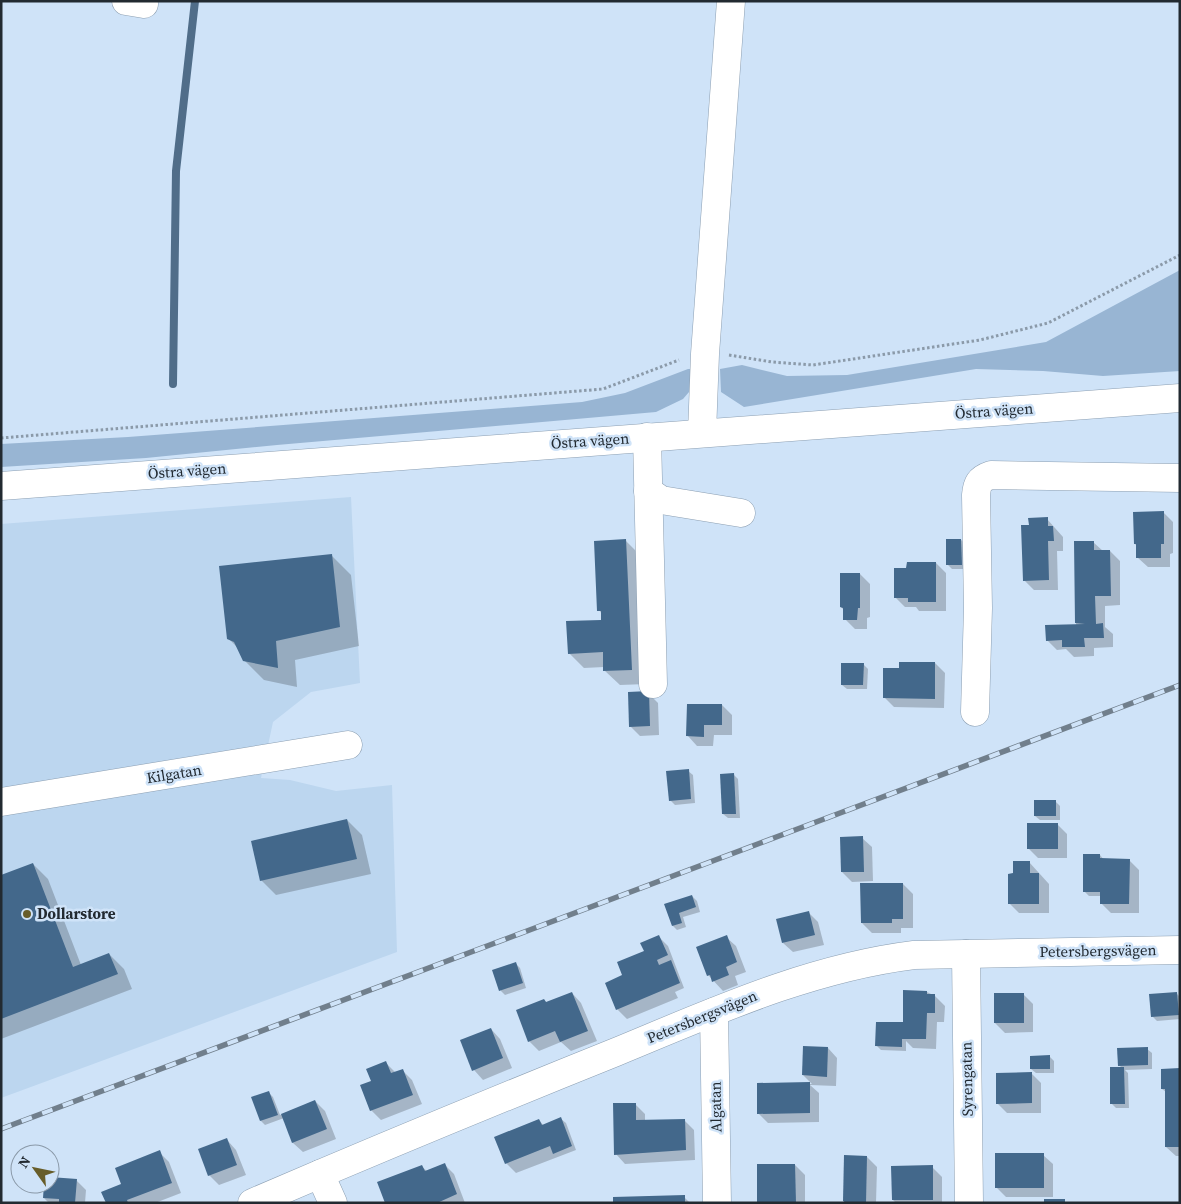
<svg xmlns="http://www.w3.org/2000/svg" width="1181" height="1204" font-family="'Source Serif 4',serif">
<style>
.built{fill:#bcd6ef}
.green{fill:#98b5d3}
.shadow{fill:#0003}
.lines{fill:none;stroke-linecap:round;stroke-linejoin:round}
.stream{stroke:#506d89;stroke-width:8}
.building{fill:#43688b}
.minor-casing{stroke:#8c9fb2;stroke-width:29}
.path{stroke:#8b9aa9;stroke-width:3;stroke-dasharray:2.5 2.5;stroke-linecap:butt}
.minor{stroke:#fff;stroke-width:28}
.rail-casing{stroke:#717f8c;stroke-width:5.5}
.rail{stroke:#cfe3f8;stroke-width:4;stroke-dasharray:11;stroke-linecap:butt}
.poi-dot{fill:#675d2a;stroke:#cfe3f8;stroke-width:2}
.labels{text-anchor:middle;stroke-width:5;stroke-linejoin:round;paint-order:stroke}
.street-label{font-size:15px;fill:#222a31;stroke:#cfe3f8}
.poi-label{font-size:15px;font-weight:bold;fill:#222a31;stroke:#cfe3f8;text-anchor:start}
</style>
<rect width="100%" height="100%" fill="#cfe3f8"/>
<path class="built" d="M351,497L360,683L311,692L273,722L261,778L290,780L336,791L392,785L397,952L1,1098V524Z"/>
<g class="green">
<path d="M1180,270V371L1103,376L1043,371L976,369L744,407L721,392L720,369L742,365L787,376L847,375L1046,342Z"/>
<path d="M688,369H697L695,385L683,399L656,412L277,445L146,458L1,467V444L128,437L582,402L625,393Z"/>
</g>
<g class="shadow">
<path d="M1163,512L1173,522V553L1170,554V567H1148L1138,558L1137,546L1135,544Z"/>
<path d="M1047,519L1063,537V551H1057L1058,590H1034L1024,580L1030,527Z"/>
<path d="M961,540L966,544V569H952L947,564Z"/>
<path d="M626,541L636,551L639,621L647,684L620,685L605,671L604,667L584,668L569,653L602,621V614L599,610Z"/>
<path d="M1075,542H1093L1103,551H1110L1120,561V605L1105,606V627L1113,634V647L1094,648V656L1074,657L1066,649L1057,650L1047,640L1076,625Z"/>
<path d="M331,555L351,575L359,646L295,660L297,687L264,680L244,660L239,649L228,638Z"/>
<path d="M936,563L946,573V611H919L916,607H905L895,597L908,569Z"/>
<path d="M860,574L870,584V617L867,618V629H855L845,619V611L841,607Z"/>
<path d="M935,663L945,673L944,708L894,707L884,697Z"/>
<path d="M863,664L868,669L867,689H847L842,685Z"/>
<path d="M648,693L658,703L659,735L640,736L630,726Z"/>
<path d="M722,705L732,715V735H714L713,746H697L688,736Z"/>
<path d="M688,771L693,775L695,803L675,805L670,800Z"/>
<path d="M733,774L738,779L740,818H728L723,814Z"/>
<path d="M1055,801L1060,806V820H1040L1035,816Z"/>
<path d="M347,820L362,835L371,874L276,895L261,880Z"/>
<path d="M1057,824L1067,834V858H1038L1029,849Z"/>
<path d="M862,838L872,847L873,881L852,882L842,872Z"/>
<path d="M1100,855L1104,860H1129L1139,870V913H1111L1101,903V896H1089L1084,891Z"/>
<path d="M1029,862L1049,884V913H1019L1009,903L1014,875Z"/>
<path d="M33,864L48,879L81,965L109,954L124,969L132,989L1,1039V876Z"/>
<path d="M903,884L913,894V928H901V933H872L862,923Z"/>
<path d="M692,896L697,901L700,912L683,917L686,927L677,930L673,926L666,904Z"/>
<path d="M808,912L818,922L824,945L793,952L783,943Z"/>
<path d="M658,936L668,946L684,988L675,992L678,998L627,1019L617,1009L624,976Z"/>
<path d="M726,937L736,946L746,972L735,976L738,985L723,991L709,976L698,948Z"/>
<path d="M515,963L520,968L526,988L505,995L501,991L493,971Z"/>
<path d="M927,992L935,996L945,1006L944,1022H937L936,1049L913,1048L906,1041V1051L881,1050L876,1045L904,1024Z"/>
<path d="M572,993L581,1003L597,1041L571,1051L561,1042L539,1051L529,1041L517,1011L544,1000L547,1003Z"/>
<path d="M1176,993L1180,997V1019L1157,1021L1152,1016Z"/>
<path d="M1023,994L1033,1004V1032L1005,1033L995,1023Z"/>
<path d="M491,1029L500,1039L512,1068L483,1080L474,1070Z"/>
<path d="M828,1048L837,1058L836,1086L810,1085L819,1093V1122L768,1123L758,1113V1084H812L803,1075Z"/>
<path d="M1147,1049L1152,1053V1069L1125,1070L1128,1073L1129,1108H1116L1112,1104L1122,1068L1119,1065Z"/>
<path d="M1050,1057L1054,1061V1073H1036L1031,1069Z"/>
<path d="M386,1063L396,1073L402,1070L412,1080L422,1104L381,1120L371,1110L372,1082Z"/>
<path d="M1180,1070V1156H1176L1166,1147V1092L1162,1089Z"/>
<path d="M1031,1073L1041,1083V1113H1007L997,1103Z"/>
<path d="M268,1092L273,1097L280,1115L315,1101L325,1111L336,1139L303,1152L293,1143L284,1118L265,1125L261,1121Z"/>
<path d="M635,1104L645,1114V1121L684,1120L694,1130L695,1160L625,1164L616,1154Z"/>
<path d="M561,1119L566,1123L576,1150L516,1173L506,1163L539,1120L544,1126Z"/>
<path d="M227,1140L236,1150L246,1175L219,1185L209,1175Z"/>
<path d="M159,1152L169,1162L181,1193L155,1203H107L123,1185Z"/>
<path d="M1043,1155L1053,1164V1197H1006L996,1187Z"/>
<path d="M867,1157L877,1167L876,1203H847Z"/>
<path d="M444,1164L454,1174L465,1203H386L422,1167L427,1171Z"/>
<path d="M795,1165L805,1175V1203H758Z"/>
<path d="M932,1167L942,1177V1203H896L893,1200Z"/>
<path d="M50,1178L76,1180L86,1190L85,1203H49L44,1198L45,1184H50Z"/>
<path d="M684,1197L690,1203H615Z"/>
</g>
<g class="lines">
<path class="stream" d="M173,384L176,171L195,1"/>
</g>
<g class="building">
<path d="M1164,511V544H1161V558H1136V544H1134L1133,512Z"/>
<path d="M1048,517V526H1053L1054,541H1048L1049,580L1023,581L1021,525H1029L1028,518Z"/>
<path d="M626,539L632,670L603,671V652L568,654L566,621L601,620V611H597L594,541Z"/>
<path d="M946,539H961L962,565H946Z"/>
<path d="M1074,541H1094V550H1110L1111,596H1095L1096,624L1103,623L1104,638H1084L1085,647H1062V640L1046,641L1045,625L1085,624L1075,623Z"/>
<path d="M332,554L340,627L276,641L278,668L243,661L234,642L227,639L219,566Z"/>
<path d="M907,562H936V602H908V598H894V568H906Z"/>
<path d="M840,573H860V608H858L857,620H843V608L840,607Z"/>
<path d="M899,662H935V699L883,698V668H899Z"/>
<path d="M841,663H864L863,685H841Z"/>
<path d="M649,691L650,726L629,727L628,692Z"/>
<path d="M687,704H722V725H704V737L686,736Z"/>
<path d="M689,769L691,799L669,801L666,771Z"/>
<path d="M734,773L736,814H722L720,774Z"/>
<rect x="1034" y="800" width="22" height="16"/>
<path d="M347,819L357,859L260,881L251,841Z"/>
<rect x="1027" y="823" width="31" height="26"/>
<path d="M863,836L864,872H841L840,837Z"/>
<path d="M1083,854H1100V858L1130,859L1129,904H1100V892H1083Z"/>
<path d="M1013,861H1030V873H1039V904H1008V874L1013,873Z"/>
<path d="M33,863L73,967L109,953L118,974L1,1019V875Z"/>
<path d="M860,883H903V919H892V923H861Z"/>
<path d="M692,895L696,907L679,913L682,923L672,926L664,904Z"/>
<path d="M809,911L815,935L782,943L776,919Z"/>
<path d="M659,935L668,955L657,960L659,965L671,960L680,983L616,1010L605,983L622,975L617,962L644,951L640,943Z"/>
<path d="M727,935L737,962L726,967L729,975L712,982L710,975L707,976L696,947Z"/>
<path d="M516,962L523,983L499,991L492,970Z"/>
<path d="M903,990L927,991V994H935V1013H927L926,1039H902V1047L875,1046L876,1022H903Z"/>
<path d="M572,992L588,1031L560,1042L555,1031L528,1042L516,1010L544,999L546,1002Z"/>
<path d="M1177,992L1179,1015L1151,1017L1149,994Z"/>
<rect x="994" y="993" width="30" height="30"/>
<path d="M491,1028L503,1058L472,1071L460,1040Z"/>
<path d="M803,1046L828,1047L827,1077L802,1075Z"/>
<path d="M1148,1047V1065L1118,1066L1117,1048Z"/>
<path d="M1050,1055V1069H1030V1056Z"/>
<path d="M386,1061L391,1073L403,1069L413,1095L370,1111L360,1085L371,1081L366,1069Z"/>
<path d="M1110,1067H1124L1125,1104H1110Z"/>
<path d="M1180,1068V1147H1165V1089H1161V1069Z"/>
<path d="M1032,1072V1103L996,1104V1073Z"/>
<path d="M810,1082V1113L757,1114V1083Z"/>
<path d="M269,1091L278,1115L260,1121L251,1097Z"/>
<path d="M315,1100L327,1129L292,1143L281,1114Z"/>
<path d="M613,1103H636V1120L685,1119L686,1150L614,1155Z"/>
<path d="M561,1117L572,1146L553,1154L550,1146L505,1164L494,1137L539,1119L542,1125Z"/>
<path d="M227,1138L237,1165L208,1176L198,1149Z"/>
<path d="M160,1150L172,1183L127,1200L128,1203H106L101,1192L121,1184L115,1168Z"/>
<rect x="995" y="1153" width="49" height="35"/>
<path d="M844,1155L867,1156L866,1203H846L843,1201Z"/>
<path d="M445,1163L457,1194L437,1203H385L377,1182L422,1165L425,1171Z"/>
<path d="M757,1164H795L796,1203H757Z"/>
<path d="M933,1165V1200H892L891,1166Z"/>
<path d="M50,1177L77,1179L75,1203H59V1199L43,1198L44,1184H50Z"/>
<path d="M685,1195V1203H613V1197Z"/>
<rect x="1044" y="1199" width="21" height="4"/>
</g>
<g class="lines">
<defs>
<g id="minor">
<path d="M126,1L144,4"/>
<path d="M702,433L705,354L731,1"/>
<path d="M647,437L653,684"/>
<path d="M1,486L1180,398"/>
<path d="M648,491L661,500L741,513"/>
<path d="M975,712L978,608L976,495C977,484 979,479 991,475L1180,478"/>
<path d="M1,802L348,745"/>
<path d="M966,954L969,1203"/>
<path d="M714,1012L717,1203"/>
<path d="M320,1174L333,1203"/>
<path d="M252,1203C373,1151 494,1101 616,1052C713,1012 809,968 914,955L1180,950"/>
</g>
</defs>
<use href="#minor" class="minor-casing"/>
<g class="path">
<path d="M729,355L772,362L813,365L980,340L1048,323L1180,255"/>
<path d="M1,438L603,389L679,360"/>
</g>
<use href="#minor" class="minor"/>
<defs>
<path id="rail" d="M1,1129L1180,685"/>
</defs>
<use href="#rail" class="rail-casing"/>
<use href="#rail" class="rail"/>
</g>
<circle class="poi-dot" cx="27" cy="914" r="5"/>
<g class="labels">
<g class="street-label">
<text transform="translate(994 411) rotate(-4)" y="5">Östra vägen</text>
<text transform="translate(590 441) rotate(-4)" y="5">Östra vägen</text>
<text transform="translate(187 471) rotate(-4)" y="5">Östra vägen</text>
<text transform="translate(174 774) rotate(-9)" y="5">Kilgatan</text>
<text transform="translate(1098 951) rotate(-1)" y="5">Petersbergsvägen</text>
<text transform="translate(702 1017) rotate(-22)" y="5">Petersbergsvägen</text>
<text transform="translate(967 1079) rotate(-91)" y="5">Syrengatan</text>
<text transform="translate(716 1107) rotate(-91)" y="5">Algatan</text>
</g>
<g class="poi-label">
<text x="37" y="919">Dollarstore</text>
</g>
</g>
<rect width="1181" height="1204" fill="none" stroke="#222a31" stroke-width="5"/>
<g transform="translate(35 1169) rotate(303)"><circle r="24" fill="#cfe3f8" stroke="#8a99a8"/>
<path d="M0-4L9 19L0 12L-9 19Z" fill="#675d2a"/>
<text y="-8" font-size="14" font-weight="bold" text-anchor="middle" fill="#222a31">N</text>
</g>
</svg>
